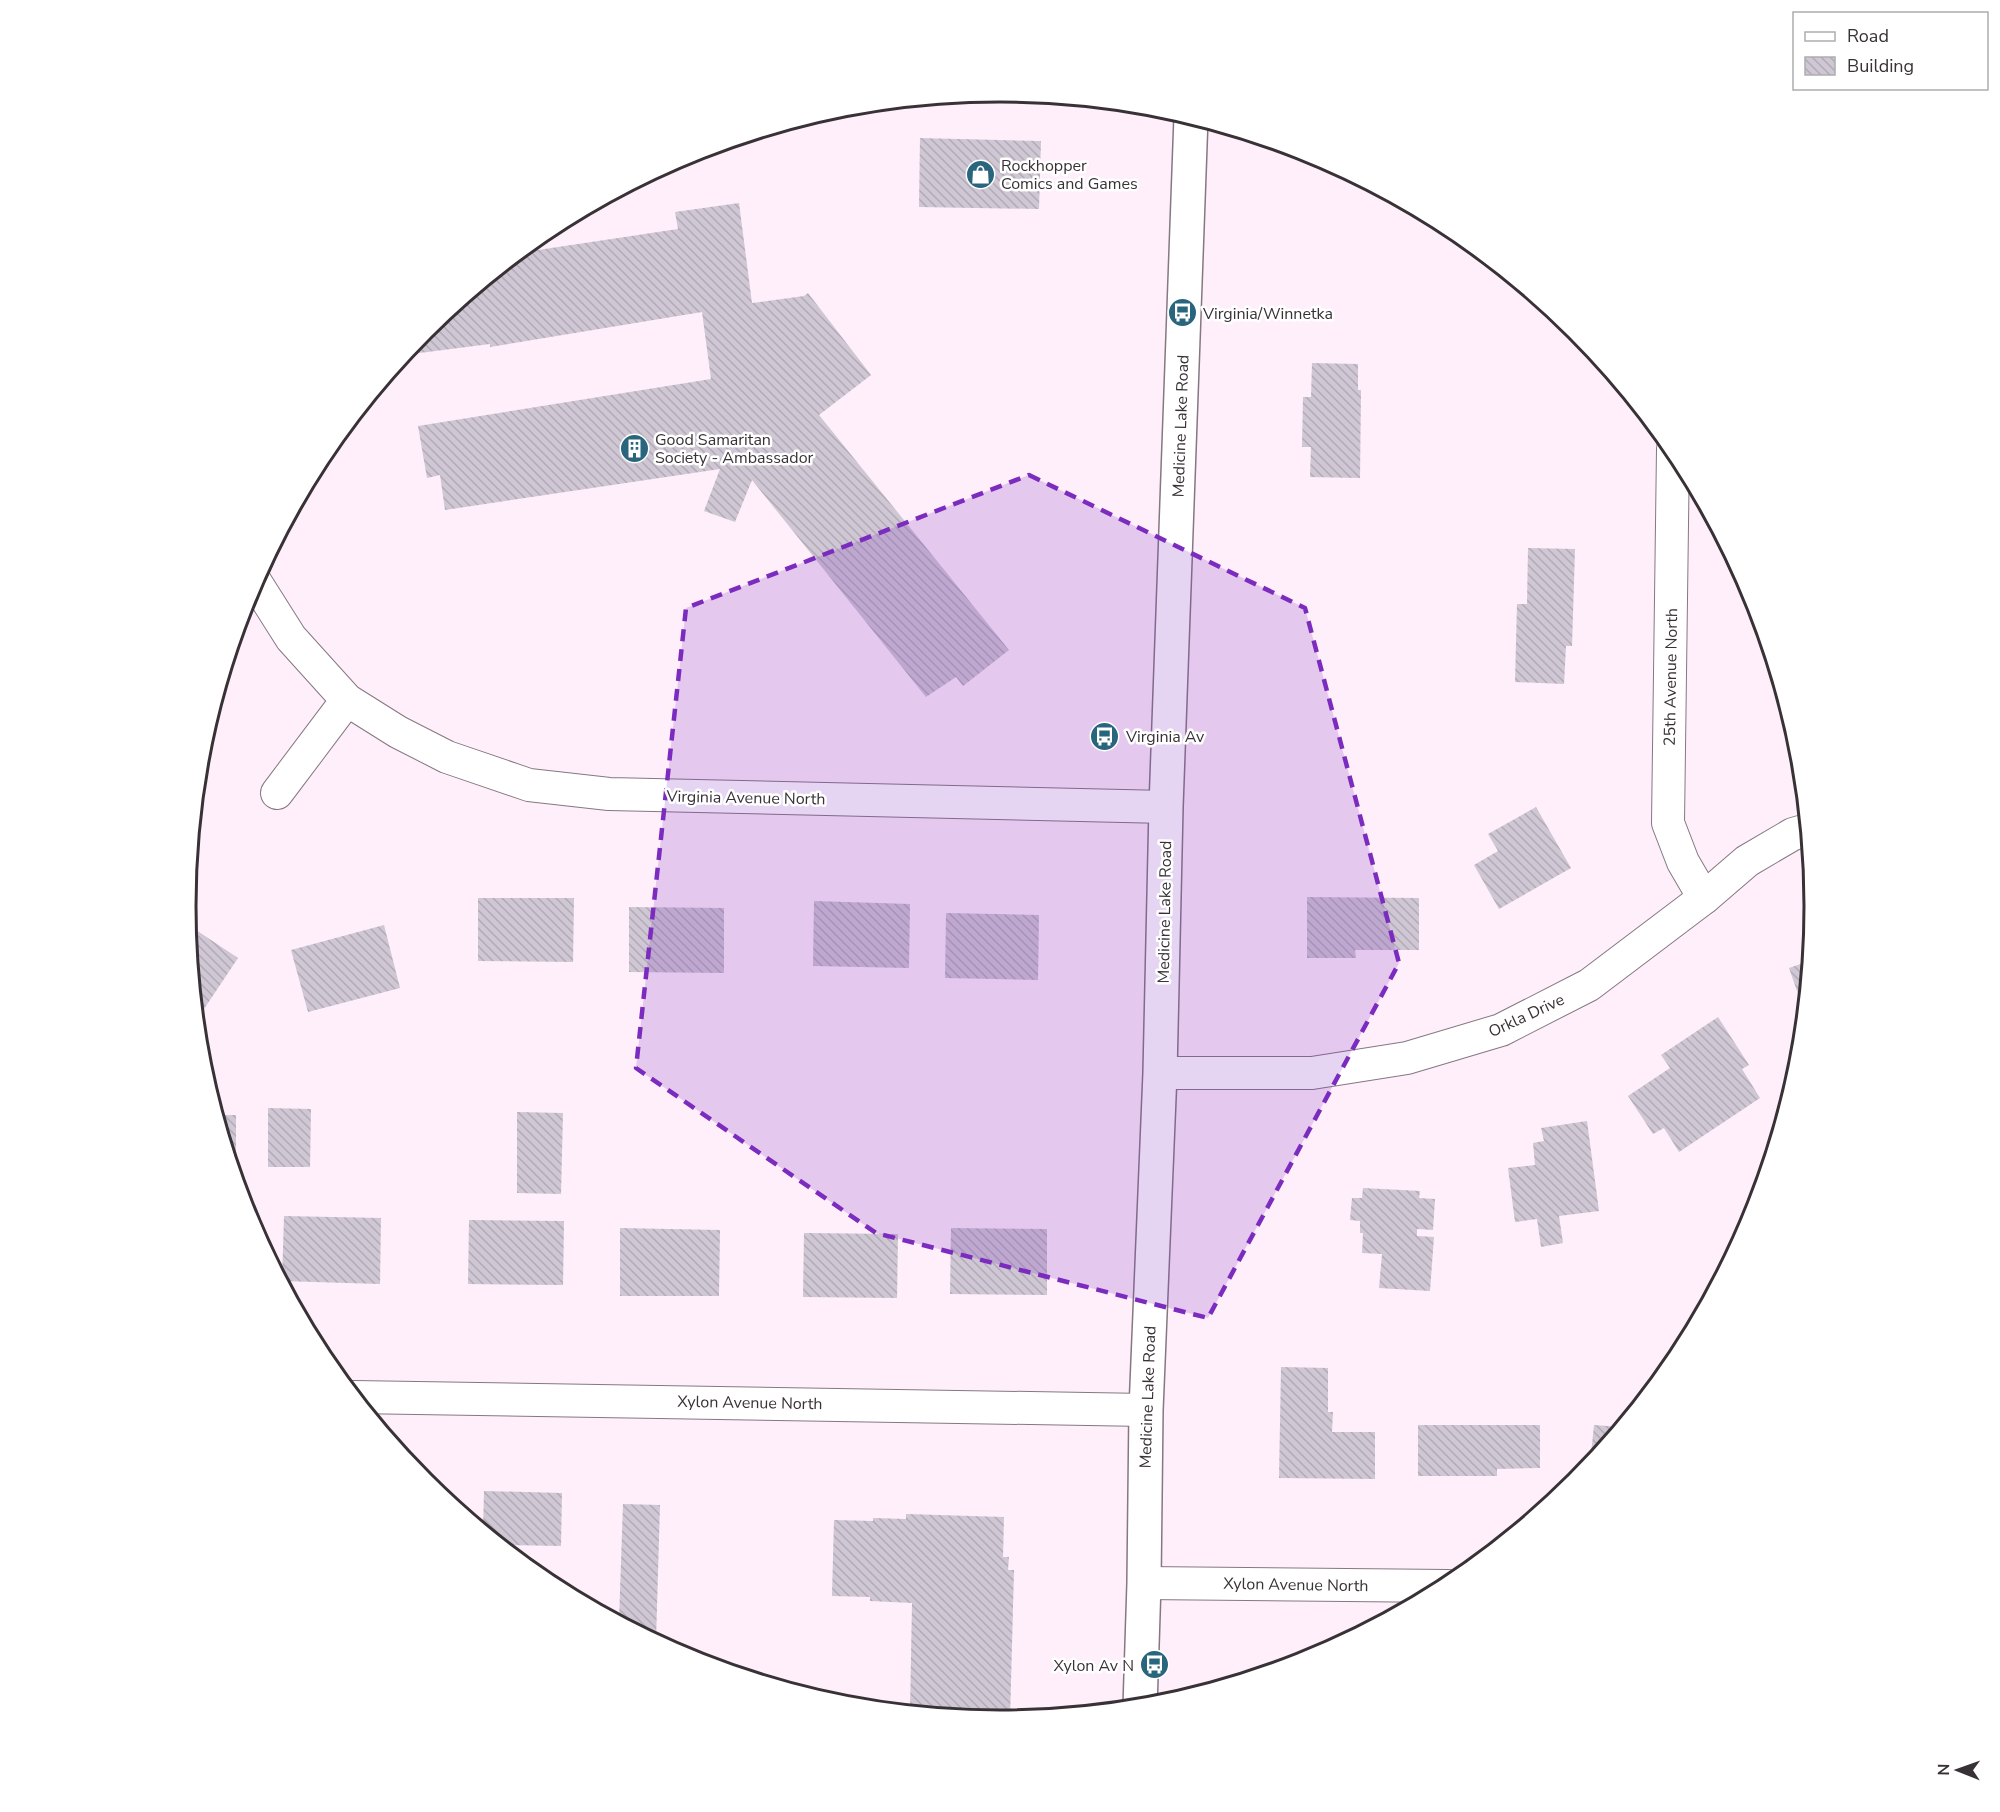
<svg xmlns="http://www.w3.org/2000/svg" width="2000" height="1812" font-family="'Nunito Sans',sans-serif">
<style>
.building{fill:url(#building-back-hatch)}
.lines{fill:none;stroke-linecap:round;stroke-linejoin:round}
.street-casing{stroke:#857881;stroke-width:34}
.secondary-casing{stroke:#857881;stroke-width:36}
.street{stroke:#fff;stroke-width:32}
.secondary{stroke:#fff;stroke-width:33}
.marked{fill:#7b2cbf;fill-opacity:0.2;stroke:#7b2cbf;stroke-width:4.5;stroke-dasharray:12 8;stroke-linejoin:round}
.labels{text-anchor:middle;stroke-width:5;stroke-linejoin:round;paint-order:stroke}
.poi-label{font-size:16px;fill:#383237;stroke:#fff;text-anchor:start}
.street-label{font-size:16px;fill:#383237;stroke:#fff}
.rim{fill:none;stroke:#383237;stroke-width:3}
</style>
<defs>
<pattern id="building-back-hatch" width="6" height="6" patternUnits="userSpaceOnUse" patternTransform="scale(1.5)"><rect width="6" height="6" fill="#cfc7d4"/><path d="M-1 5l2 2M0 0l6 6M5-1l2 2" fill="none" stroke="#b2abb7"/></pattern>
</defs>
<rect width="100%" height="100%" fill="#feeffa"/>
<g class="building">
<path d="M920,138L1041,141L1039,209L919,207Z"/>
<path d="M739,203L752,303L804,296L808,293L871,375L819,415L1009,650L963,686L956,677L926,697L752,480L735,522L704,511L720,469L445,510L440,475L427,478L418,426L711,379L702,312L490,347V344L404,355L424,330L518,253L678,229L675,212Z"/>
<path d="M1312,363L1358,364V390H1361L1360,478L1310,477L1311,447H1302L1303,397H1311Z"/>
<path d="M1528,548L1575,549L1572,646H1566L1564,684L1515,682L1517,604H1527Z"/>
<path d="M1768,646L1791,721L1782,723L1767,662Z"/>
<path d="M1536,807L1571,868L1499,909L1474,865L1498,851L1488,834Z"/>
<path d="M1307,897L1419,898V950H1355L1356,958H1307Z"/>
<path d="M478,898H574L573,962L478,961Z"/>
<path d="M814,901L910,904L909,968L813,966Z"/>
<path d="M629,907L724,908V973L629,972Z"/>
<path d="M946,913L1039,915L1038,980L945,978Z"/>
<path d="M187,924L238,958L202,1012L196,1008Z"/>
<path d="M384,925L400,988L308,1012L291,950Z"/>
<path d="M1809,961L1804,1011L1789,968Z"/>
<path d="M1718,1017L1749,1065L1742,1069L1760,1098L1679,1152L1664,1128L1653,1134L1628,1096L1670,1068L1661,1055Z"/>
<path d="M268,1108L311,1109L310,1167H268Z"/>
<path d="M517,1112L563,1113L561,1194L517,1193Z"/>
<path d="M216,1115H236V1166H232Z"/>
<path d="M1587,1121L1599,1211L1559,1216L1563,1243L1541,1247L1537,1219L1515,1222L1508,1168L1535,1165L1533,1143L1544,1141L1541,1128Z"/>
<path d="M1363,1188L1420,1191L1419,1198L1435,1199L1433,1230L1417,1229V1236L1434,1237L1430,1291L1379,1288L1382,1254L1362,1253L1363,1233H1360V1221L1350,1220L1352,1198H1362Z"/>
<path d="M284,1216L381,1218L380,1284L282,1281Z"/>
<path d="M469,1220L564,1221L563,1285L468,1284Z"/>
<path d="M620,1228L720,1230L719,1296H620Z"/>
<path d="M951,1228L1047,1229V1295L950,1294Z"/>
<path d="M804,1233L898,1234L897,1298L803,1297Z"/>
<path d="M1281,1367L1328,1368V1412H1333L1332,1432H1375V1479L1279,1478Z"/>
<path d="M1418,1425H1540V1468L1497,1469V1476H1418Z"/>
<path d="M1594,1425L1621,1427L1590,1464Z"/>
<path d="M433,1489H448V1502L444,1498Z"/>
<path d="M484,1491L562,1493L561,1546L501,1545L483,1530Z"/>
<path d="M623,1504L660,1505L656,1641L619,1621Z"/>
<path d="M906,1514L1004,1517L1003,1557H1009L1008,1570H1014L1010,1720H1000L910,1712L912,1603L870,1601V1597L832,1596L834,1520L873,1521V1518L906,1519Z"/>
</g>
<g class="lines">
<defs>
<g id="street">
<path d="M1673,449L1668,823L1683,862L1704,898"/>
<path d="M255,581L291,638L347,700L398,732L447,757L529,785L609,794L1166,807"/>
<path d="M277,793L347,700"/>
<path d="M1160,1073H1312L1407,1058L1501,1030L1589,985L1704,898L1747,861L1793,834L1807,830"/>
<path d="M354,1397L1146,1410"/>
<path d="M1144,1583L1448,1586"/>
</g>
<path id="secondary" d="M1140,1707L1144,1583L1146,1410L1160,1073L1166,807L1191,117"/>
</defs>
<use href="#street" class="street-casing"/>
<use href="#secondary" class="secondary-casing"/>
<use href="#street" class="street"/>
<use href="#secondary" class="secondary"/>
</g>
<path class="marked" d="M1029,475L1305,608L1399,963L1208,1318L876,1233L636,1068L686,608Z"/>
<defs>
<symbol id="shop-disc" viewBox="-11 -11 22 22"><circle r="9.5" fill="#29657d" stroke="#fff"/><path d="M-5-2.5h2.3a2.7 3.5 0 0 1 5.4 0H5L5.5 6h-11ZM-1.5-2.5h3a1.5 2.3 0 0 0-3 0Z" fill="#fff"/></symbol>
<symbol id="bus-disc" viewBox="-11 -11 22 22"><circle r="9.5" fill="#29657d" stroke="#fff"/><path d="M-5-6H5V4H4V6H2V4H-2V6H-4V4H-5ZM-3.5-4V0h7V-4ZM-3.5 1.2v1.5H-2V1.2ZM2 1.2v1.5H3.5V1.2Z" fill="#fff"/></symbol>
<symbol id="building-disc" viewBox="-11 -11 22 22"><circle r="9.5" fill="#29657d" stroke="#fff"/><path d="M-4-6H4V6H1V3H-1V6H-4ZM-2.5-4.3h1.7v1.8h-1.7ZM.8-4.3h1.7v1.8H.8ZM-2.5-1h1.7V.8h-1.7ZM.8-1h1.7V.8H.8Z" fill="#fff"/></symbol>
</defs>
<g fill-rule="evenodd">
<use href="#shop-disc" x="964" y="158" width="33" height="33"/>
<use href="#bus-disc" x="1166" y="296" width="33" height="33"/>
<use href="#building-disc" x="618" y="432" width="33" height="33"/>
<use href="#bus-disc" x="1088" y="720" width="33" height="33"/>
<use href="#bus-disc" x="1138" y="1648" width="33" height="33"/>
</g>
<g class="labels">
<g class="poi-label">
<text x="1001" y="171">Rockhopper<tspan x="1001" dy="18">Comics and Games</tspan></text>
<text x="1203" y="319">Virginia/Winnetka</text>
<text x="655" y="445">Good Samaritan<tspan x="655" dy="18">Society - Ambassador</tspan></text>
<text x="1126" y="742">Virginia Av</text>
<text x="1134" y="1671" text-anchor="end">Xylon Av N</text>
</g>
<g class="street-label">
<text transform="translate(1180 426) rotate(-88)" y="6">Medicine Lake Road</text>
<text transform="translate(1670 677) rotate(-89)" y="6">25th Avenue North</text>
<text transform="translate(746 797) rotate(1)" y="6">Virginia Avenue North</text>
<text transform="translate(1164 912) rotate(-89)" y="6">Medicine Lake Road</text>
<text transform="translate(1526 1015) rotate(-25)" y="6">Orkla Drive</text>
<text transform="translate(1147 1397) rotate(-88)" y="6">Medicine Lake Road</text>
<text transform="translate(750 1402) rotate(1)" y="6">Xylon Avenue North</text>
<text transform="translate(1296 1584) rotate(1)" y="6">Xylon Avenue North</text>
</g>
</g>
<path d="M0 0H2000V1812H0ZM196 906a804 804 0 1 1 1608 0a804 804 0 1 1-1608 0Z" fill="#fff" fill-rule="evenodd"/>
<path class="rim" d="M196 906a804 804 0 1 1 1608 0a804 804 0 1 1-1608 0Z"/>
<rect x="1793" y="12" width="195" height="78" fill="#ffffff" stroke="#afadaf" stroke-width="1.5"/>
<rect x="1805" y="32" width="30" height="9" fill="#ffffff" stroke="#afadaf" stroke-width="1.5"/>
<text x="1847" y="42" font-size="18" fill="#383237">Road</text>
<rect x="1805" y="57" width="30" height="18" fill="url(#building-back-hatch)" stroke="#afadaf" stroke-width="1.5"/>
<text x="1847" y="72" font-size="18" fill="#383237">Building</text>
<g transform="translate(1958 1770) rotate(271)" stroke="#ffffff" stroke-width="4.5" paint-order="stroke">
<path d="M0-4.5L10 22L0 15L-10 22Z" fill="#383237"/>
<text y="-9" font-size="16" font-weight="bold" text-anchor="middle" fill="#383237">N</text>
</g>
</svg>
